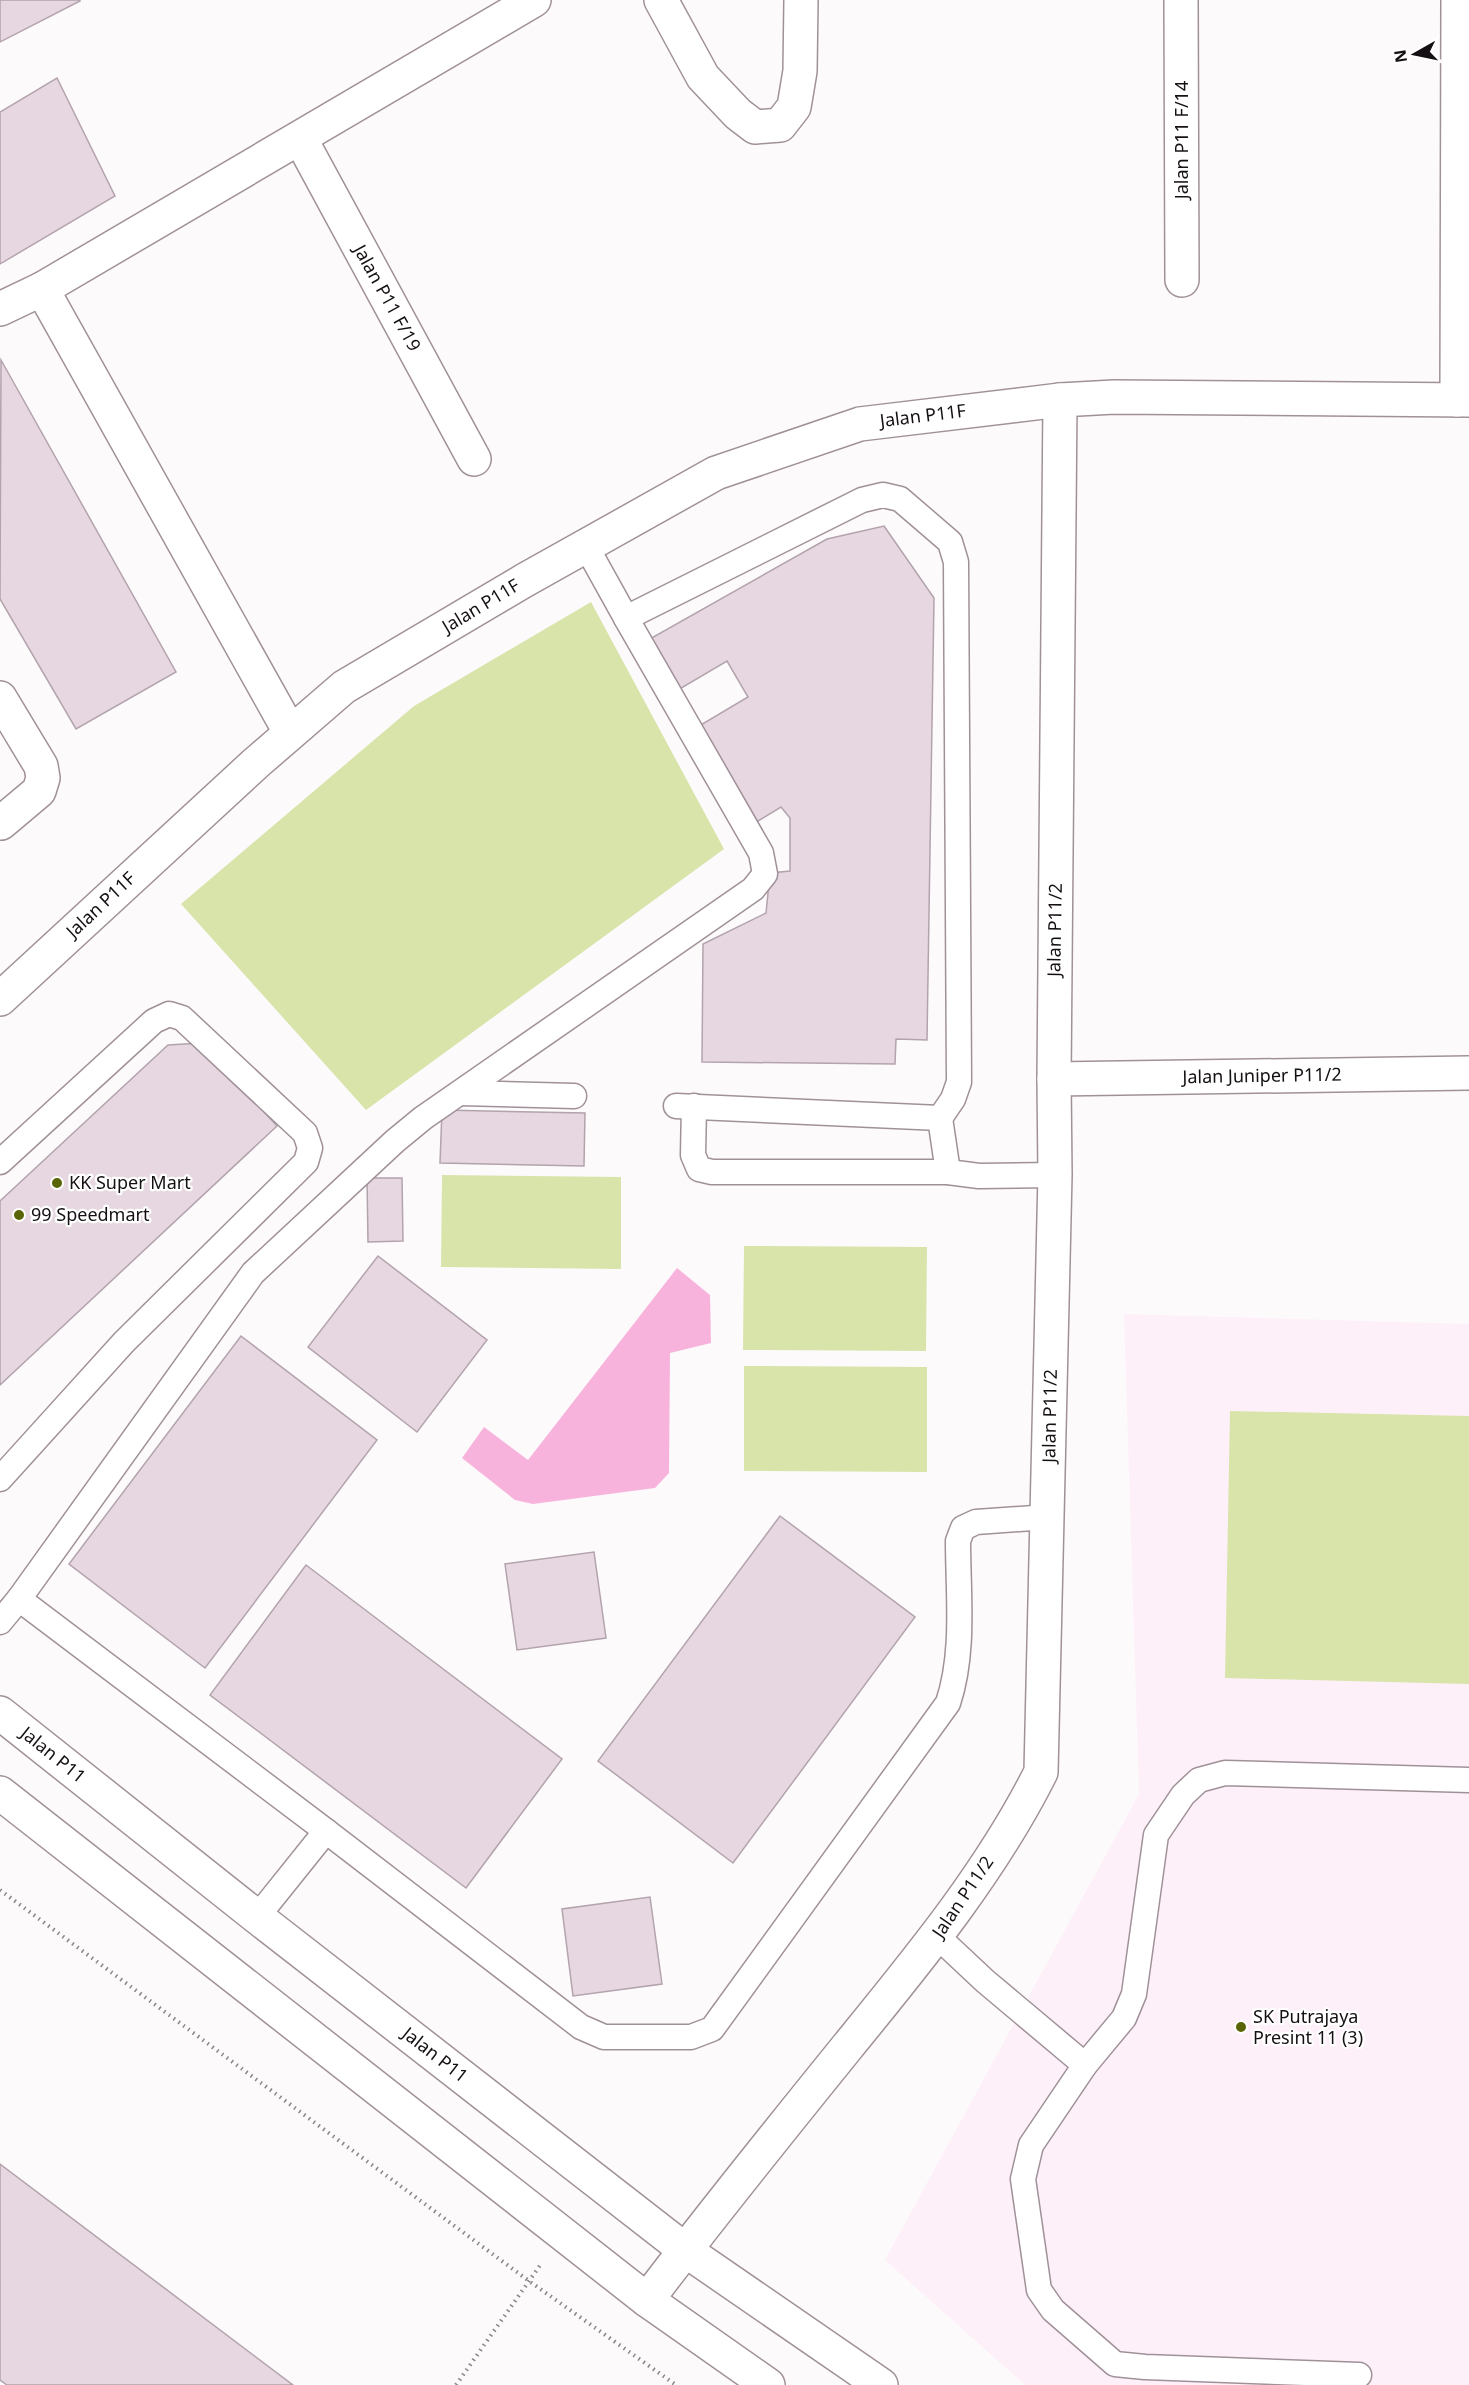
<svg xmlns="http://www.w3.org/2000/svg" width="1469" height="2385" font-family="'Noto Sans',sans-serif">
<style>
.built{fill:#fef0f8}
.green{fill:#d8e4aa}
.water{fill:#f8b3dd}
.building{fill:#e7d7e0;stroke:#b2a3ac;stroke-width:1.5}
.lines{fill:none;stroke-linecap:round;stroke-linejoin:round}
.service-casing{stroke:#a09199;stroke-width:27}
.minor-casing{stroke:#a09199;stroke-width:36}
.secondary-casing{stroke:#a09199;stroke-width:36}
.path{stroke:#888487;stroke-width:4;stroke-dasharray:1.5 4.5;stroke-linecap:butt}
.service{stroke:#fff;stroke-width:24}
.minor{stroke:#fff;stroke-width:33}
.secondary{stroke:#fff;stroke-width:33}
.poi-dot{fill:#586405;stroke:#fff;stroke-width:2}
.labels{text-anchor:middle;stroke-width:4.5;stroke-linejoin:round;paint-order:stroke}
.street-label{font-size:18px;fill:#151013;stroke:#fff}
.poi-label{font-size:18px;fill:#151013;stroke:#fff;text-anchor:start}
</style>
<rect width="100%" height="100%" fill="#fdfafc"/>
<path class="built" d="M1124,1314L1469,1324V2385H1025L885,2260L1139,1794Z"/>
<g class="green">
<path d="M591,602L724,849L366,1110L181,904L414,706Z"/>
<path d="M442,1175L621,1177V1269L441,1267Z"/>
<path d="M744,1246L927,1247L926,1351L743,1350Z"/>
<path d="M744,1366L927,1367V1472L744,1471Z"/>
<path d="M1230,1411L1469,1416V1684L1225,1678Z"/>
</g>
<path class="water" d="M677,1268L710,1295L711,1343L670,1353L669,1473L655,1488L533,1504L515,1500L462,1458L484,1427L528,1460Z"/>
<g class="building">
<path d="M0,0H80V1L0,42Z"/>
<path d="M57,78L115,196L0,264V112Z"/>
<path d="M1,360L176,672L76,729L0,599Z"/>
<path d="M884,526L934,598L927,1040L896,1039L895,1064L702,1062L703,944L766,913L770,873L790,871V818L781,807L755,823L699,726L748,697L727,661L678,690L648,640L827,539Z"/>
<path d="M201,1043L277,1126L0,1385V1201L168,1045Z"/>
<path d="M442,1110L585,1113L584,1166L440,1163Z"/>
<path d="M367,1178H402L403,1241L368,1242Z"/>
<path d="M378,1256L487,1340L417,1432L308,1347Z"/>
<path d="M241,1336L377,1440L205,1668L69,1564Z"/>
<path d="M780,1516L915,1617L733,1863L598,1761Z"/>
<path d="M594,1552L606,1638L517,1650L505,1564Z"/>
<path d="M306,1565L562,1759L466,1888L210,1695Z"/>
<path d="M650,1897L662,1984L573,1996L562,1909Z"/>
<path d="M0,2164L293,2385H7L0,2380Z"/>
</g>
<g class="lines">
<defs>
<g id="service">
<path d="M586,546L626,618"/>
<path d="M461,1093L574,1096"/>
<path d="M694,1106L693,1155L699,1169L712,1172H948L979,1176L1055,1175"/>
<path d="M940,1118L948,1172"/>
<path d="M0,1162L154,1021L169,1014L182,1018L305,1133L310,1148L306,1162L124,1342L0,1479"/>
<path d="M19,1599L326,1831L581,2027L604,2037H691L712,2029L948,1703C965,1652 958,1594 958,1541L963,1528L976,1522L1048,1517"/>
<path d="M0,1622L19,1599L253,1273L395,1141L423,1118L753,889L765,874L761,853L626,618L862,500L883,495L900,499L950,542L956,562L959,1082L953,1099L940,1118L676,1106"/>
<path d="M257,1917L326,1831"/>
<path d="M937,1936L985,1981L1085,2065L1031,2145L1023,2179L1039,2290L1053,2310L1115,2364L1145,2367L1359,2375"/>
<path d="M1085,2065L1124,2018L1134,1994L1156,1835L1183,1795L1199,1780L1225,1773L1469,1780"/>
</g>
<g id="minor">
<path d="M661,0L703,77L738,114L755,127L780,125L794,107L800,71L801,0"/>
<path d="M1181,0L1182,280"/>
<path d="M300,138L474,459"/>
<path d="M42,289L290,732"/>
<path d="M0,309L42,289L534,0"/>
<path d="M1457,400L1458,0"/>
<path d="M0,698L41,766L43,778L39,791L1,823"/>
<path d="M0,999L256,763L344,687L525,580L716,473L860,424L1060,400L1114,397L1469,400"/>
<path d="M1054,1079L1469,1073"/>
<path d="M647,2300C712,2214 780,2130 848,2046C918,1960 991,1872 1041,1772L1055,1175L1054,1079L1060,400"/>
</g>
<g id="secondary">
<path d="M0,1713L257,1917L685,2250L881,2385"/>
<path d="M0,1793L647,2300L768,2385"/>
</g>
</defs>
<use href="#service" class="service-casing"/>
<use href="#minor" class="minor-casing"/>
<use href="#secondary" class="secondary-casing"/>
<g class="path">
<path d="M0,1890L529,2281L676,2385"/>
<path d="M456,2385L541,2264"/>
</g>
<use href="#service" class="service"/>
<use href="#minor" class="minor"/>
<use href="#secondary" class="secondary"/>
</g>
<g class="poi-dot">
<circle cx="57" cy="1183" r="6"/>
<circle cx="19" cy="1215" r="6"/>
<circle cx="1241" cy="2027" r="6"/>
</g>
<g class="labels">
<g class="street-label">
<text transform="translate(1182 140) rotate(-90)" y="6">Jalan P11 F/14</text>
<text transform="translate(387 298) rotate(61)" y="6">Jalan P11 F/19</text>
<text transform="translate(923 416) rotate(-7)" y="6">Jalan P11F</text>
<text transform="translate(481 606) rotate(-31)" y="6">Jalan P11F</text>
<text transform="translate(101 905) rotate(-43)" y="6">Jalan P11F</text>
<text transform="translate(1055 930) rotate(-89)" y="6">Jalan P11/2</text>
<text transform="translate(1262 1076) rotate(-1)" y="6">Jalan Juniper P11/2</text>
<text transform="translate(1050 1416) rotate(-89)" y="6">Jalan P11/2</text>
<text transform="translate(53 1755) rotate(39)" y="6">Jalan P11</text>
<text transform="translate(963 1897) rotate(-56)" y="6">Jalan P11/2</text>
<text transform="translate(435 2055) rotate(38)" y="6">Jalan P11</text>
</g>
<g class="poi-label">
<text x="69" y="1189">KK Super Mart</text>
<text x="31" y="1221">99 Speedmart</text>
<text x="1253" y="2023">SK Putrajaya<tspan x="1253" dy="21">Presint 11 (3)</tspan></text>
</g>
</g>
<g transform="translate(1415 54) rotate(261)" stroke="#ffffff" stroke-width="4.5" paint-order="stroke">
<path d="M0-4.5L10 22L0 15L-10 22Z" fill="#151013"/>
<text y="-9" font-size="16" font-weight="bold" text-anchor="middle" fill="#151013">N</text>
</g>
</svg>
